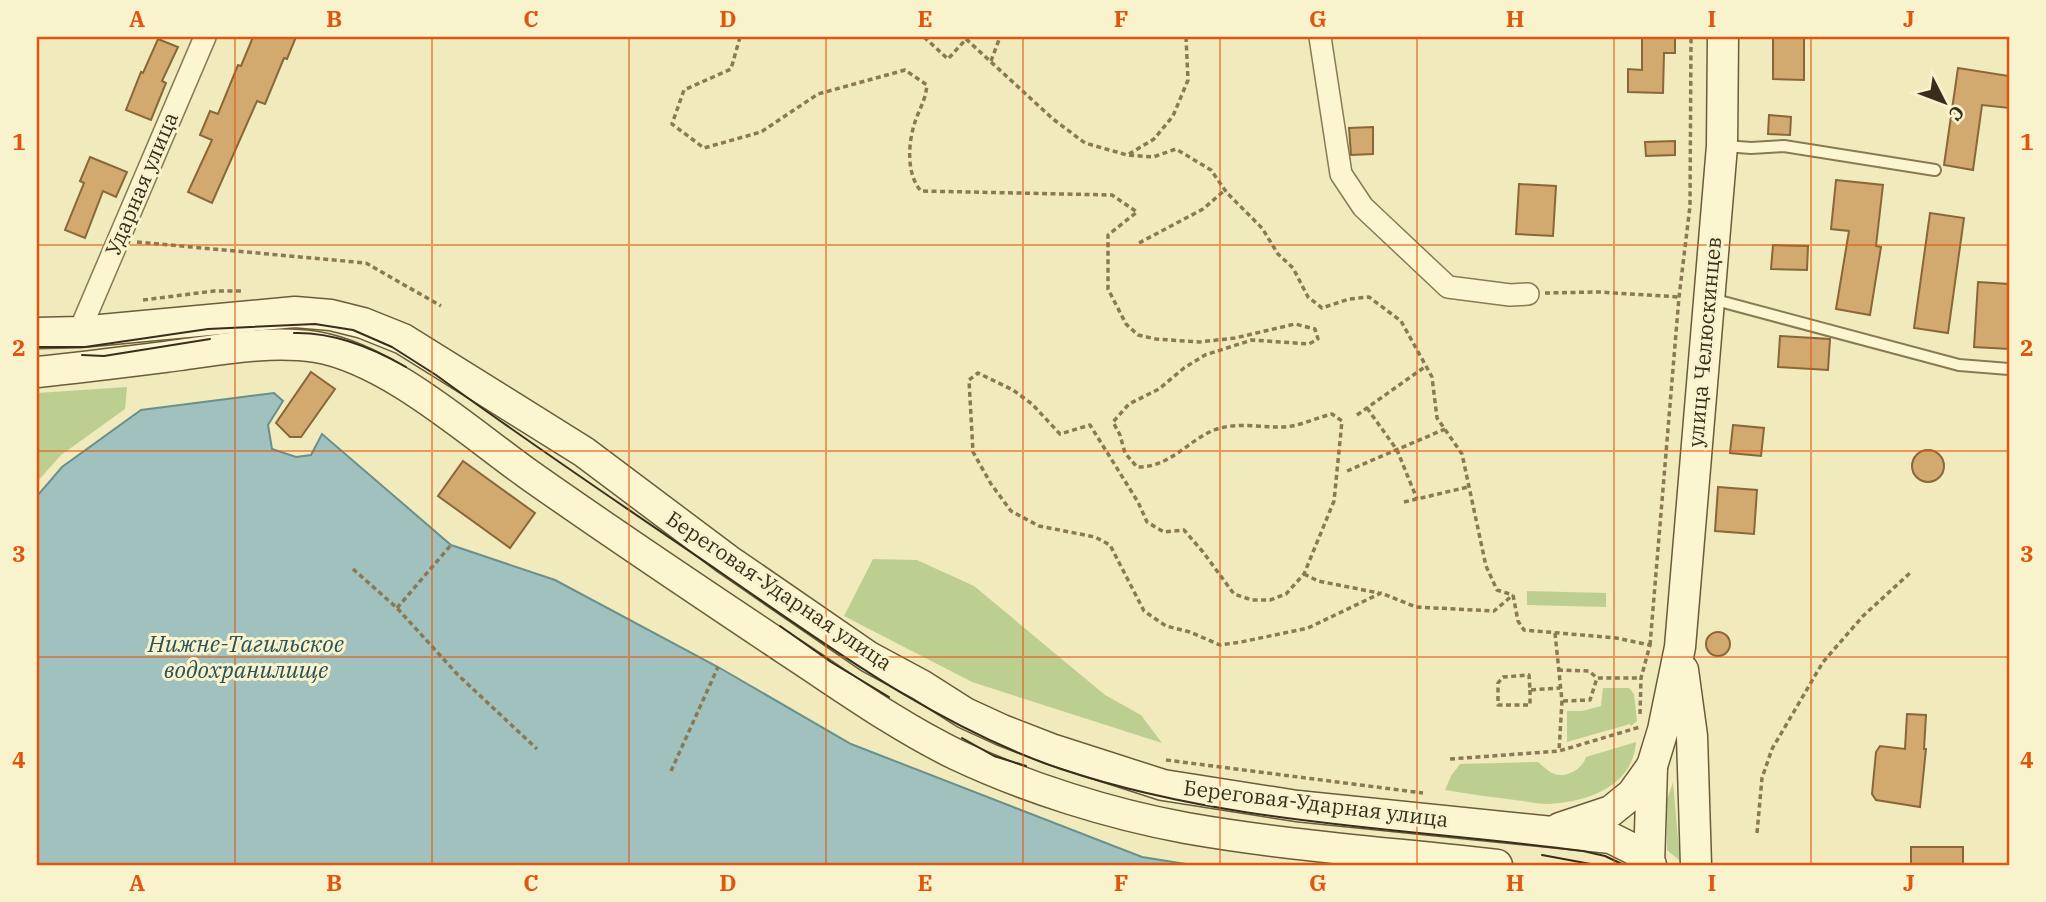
<svg xmlns="http://www.w3.org/2000/svg" width="2046" height="902" font-family="'IBM Plex Serif',serif">
<style>
.green{fill:#bdcf90}
.water{fill:#a1c1be;stroke:#68908d;stroke-width:2}
.building{fill:#d2a96f;stroke:#8a6739;stroke-width:2}
.lines{fill:none;stroke-linecap:round;stroke-linejoin:round}
.service-casing{stroke:#897a55;stroke-width:14}
.minor-casing{stroke:#897a55;stroke-width:24}
.secondary-casing{stroke:#6b5b38;stroke-width:33}
.path{stroke:#897a55;stroke-width:3.5;stroke-dasharray:5 3.5;stroke-linecap:butt}
.service{stroke:#fbf6d0;stroke-width:10}
.minor{stroke:#fbf6d0;stroke-width:21}
.secondary{stroke:#fbf6d0;stroke-width:30}
.tram{stroke:#382e1b;stroke-width:2}
.grid{fill:none;stroke:#df570d;stroke-width:2;stroke-opacity:0.55}
.labels{text-anchor:middle;stroke-width:6;stroke-linejoin:round;paint-order:stroke}
.street-label{font-size:21px;fill:#382e1b;stroke:#f8f3cd}
.water-label{font-size:23px;font-style:italic;fill:#295359;stroke:#f8f3cd}
.neatline{fill:none;stroke:#df570d;stroke-width:2.5}
.grid-label{font-size:23px;text-anchor:middle;font-weight:bold;fill:#df570d}
</style>
<rect width="100%" height="100%" fill="#f1eabc"/>
<g class="green">
<path d="M127,387L125,409L61,455L37,482V393Z"/>
<path d="M873,559L917,560L974,586L1105,695L1141,715L1162,743L972,682L844,616Z"/>
<path d="M1527,591L1606,593V607L1527,605Z"/>
<path d="M1603,688H1629L1634,694L1637,721L1631,726L1630,724L1567,742V711H1582L1601,706Z"/>
<path d="M1636,742C1633,787 1587,802 1548,804C1537,804 1526,801 1515,800C1492,797 1468,794 1445,790L1451,776L1460,764L1538,762C1543,766 1548,771 1552,773C1565,779 1582,770 1586,757Z"/>
<path d="M1673,782L1680,861L1667,850V800Z"/>
</g>
<path class="water" d="M274,393L283,401L268,425L272,449L296,457L311,455L322,434L451,545L555,580L718,667L851,744L1142,857L1192,865H37V496L62,467L141,410Z"/>
<g class="building">
<path d="M253,37H296L287,59L284,58L265,104L257,101L212,203L188,192L212,140L200,135L210,111L218,114L238,65L241,66Z"/>
<path d="M1642,37H1675V53H1664L1663,93L1628,92V69L1642,70Z"/>
<path d="M1773,37H1804V80L1773,79Z"/>
<path d="M158,39L178,47L162,81L166,83L151,120L126,110L141,72L143,73Z"/>
<path d="M1958,68L2009,76V108L1982,105L1973,170L1944,165Z"/>
<path d="M1769,115L1791,117L1790,135L1768,134Z"/>
<path d="M1373,127V154L1351,155L1349,128Z"/>
<path d="M1675,141V155L1646,156L1645,142Z"/>
<path d="M90,157L127,172L116,197L103,191L85,238L65,230L84,183L80,181Z"/>
<path d="M1836,180L1883,185L1876,246L1881,247L1870,315L1836,309L1849,231L1831,229Z"/>
<path d="M1519,184L1556,186L1553,236L1516,234Z"/>
<path d="M1930,213L1964,218L1948,333L1914,328Z"/>
<path d="M1773,245L1808,246L1807,270L1771,269Z"/>
<path d="M1978,282L2009,284V349L1974,347Z"/>
<path d="M1780,336L1830,339L1828,370L1778,367Z"/>
<path d="M311,372L335,389L301,437H290L276,423Z"/>
<path d="M1733,425L1764,428L1761,456L1730,453Z"/>
<circle cx="1928" cy="466" r="16"/>
<path d="M463,461L535,513L510,548L438,496Z"/>
<path d="M1718,487L1757,490L1754,534L1715,531Z"/>
<circle cx="1718" cy="644" r="12"/>
<path d="M1907,714L1926,715L1924,749H1926L1920,807L1876,800L1872,794L1876,752L1880,746L1905,749Z"/>
<rect x="1911" y="847" width="52" height="18"/>
</g>
<g class="lines">
<defs>
<g id="service">
<path d="M1725,146L1751,148L1784,146L1935,170"/>
<path d="M1712,299L1959,365L2009,369"/>
</g>
<g id="minor">
<path d="M1320,37L1341,174L1363,207L1448,287L1510,295L1528,294"/>
<path d="M79,332L205,37"/>
</g>
<g id="secondary">
<path d="M37,333L79,332L295,312L331,315L363,323L403,339L584,452L728,560L869,657L921,685L965,713L1002,730L1051,749L1163,785L1297,806L1611,838L1635,850L1651,865"/>
<path d="M37,372C85,367 132,361 180,355C223,349 272,340 316,347C388,359 469,432 528,474C613,534 700,592 787,650C842,686 897,726 957,755C1027,788 1110,814 1186,828C1288,846 1393,853 1497,865"/>
<path d="M1683,670L1692,736L1696,865"/>
<path d="M1560,828L1611,811L1632,794L1652,766"/>
<path d="M1649,865L1652,766L1663,730L1680,647L1722,146L1723,37"/>
</g>
</defs>
<use href="#service" class="service-casing"/>
<use href="#minor" class="minor-casing"/>
<use href="#secondary" class="secondary-casing"/>
<g class="path">
<path d="M740,37L731,69L684,90L672,124L704,148L761,132L818,94L905,70L927,85C925,102 920,107 915,122C908,143 906,174 921,191L1112,195L1137,212L1108,235V289L1126,324L1138,335L1156,339L1199,342L1235,338L1295,324L1315,329L1318,339L1309,344L1252,340L1205,355L1184,368L1159,389L1129,404L1113,422L1120,435L1125,453L1137,467C1169,468 1189,440 1214,430C1235,422 1258,427 1279,427C1296,428 1315,418 1332,414L1342,421L1334,501L1304,574L1286,594L1270,600H1252L1234,594L1203,552L1184,530L1164,532L1147,522L1138,502L1090,425L1060,434L1032,404L1013,390L978,373L969,380L973,452L991,484L1011,511L1039,526L1095,537L1110,545L1144,611L1166,626L1190,632L1220,645L1241,642L1308,628L1381,593L1416,607L1494,611L1513,595"/>
<path d="M924,37L948,59L968,37"/>
<path d="M966,39L1053,119L1085,143L1127,155L1153,157L1176,149L1211,170L1227,193L1262,228L1278,254L1293,268L1308,297L1322,308L1349,299L1369,297L1401,321L1432,377L1437,418L1462,454L1486,566L1497,590L1513,595"/>
<path d="M991,61L1000,37"/>
<path d="M1129,154L1154,139L1173,116L1188,80L1186,37"/>
<path d="M137,242L366,263L441,306"/>
<path d="M1139,243L1203,209L1225,190"/>
<path d="M1545,293L1599,292L1679,297"/>
<path d="M143,300L214,291H243"/>
<path d="M1367,408L1397,450L1417,499"/>
<path d="M1357,415L1426,366"/>
<path d="M1347,471L1445,429"/>
<path d="M1404,502L1468,487"/>
<path d="M353,569L397,608L458,675L537,749"/>
<path d="M1304,574L1318,581L1379,593"/>
<path d="M1513,595L1518,621L1524,630L1616,638L1650,645L1641,678L1640,715"/>
<path d="M397,608L451,545"/>
<path d="M1555,633L1562,701L1559,751"/>
<path d="M1650,645L1679,297L1690,206L1691,37"/>
<path d="M1558,670L1589,671L1597,678H1641"/>
<path d="M1530,690V705H1498V683L1503,677L1529,675L1530,690L1560,688"/>
<path d="M1563,701L1590,700L1597,678"/>
<path d="M1450,759L1559,751L1640,727"/>
<path d="M1166,760L1423,793"/>
<path d="M671,771L718,667"/>
<path d="M1757,833L1762,778L1772,749L1823,662L1863,616L1910,573"/>
</g>
<use href="#service" class="service"/>
<use href="#minor" class="minor"/>
<use href="#secondary" class="secondary"/>
<g class="tram">
<path d="M294,333C334,332 373,348 406,367"/>
<path d="M37,347H85L208,329L315,324L353,330L392,347L436,375C529,443 625,507 720,572C828,646 935,726 1061,769C1229,825 1409,828 1583,851L1605,856L1624,865"/>
<path d="M82,355L104,356L210,339"/>
<path d="M780,626L831,662L889,697"/>
<path d="M962,738L994,756L1026,766"/>
<path d="M1542,855L1596,865"/>
</g>
</g>
<path class="grid" d="M235,37V865M432,37V865M629,37V865M826,37V865M1023,37V865M1220,37V865M1417,37V865M1614,37V865M1811,37V865M37,245H2009M37,451H2009M37,657H2009"/>
<g class="labels">
<g class="street-label">
<text transform="translate(142 184) rotate(-67)" y="7">Ударная улица</text>
<text transform="translate(1705 342) rotate(-85)" y="7">улица Челюскинцев</text>
<text transform="translate(779 591) rotate(34)" y="7">Береговая-Ударная улица</text>
<text transform="translate(1316 804) rotate(7)" y="7">Береговая-Ударная улица</text>
</g>
<g class="water-label">
<text x="246" y="652">Нижне-Тагильское<tspan x="246" dy="26">водохранилище</tspan></text>
</g>
</g>
<rect width="2046" height="902" fill="none" stroke="#f8f3cd" stroke-width="77"/>
<g transform="translate(1944 102) rotate(132)" stroke="#f8f3cd" stroke-width="5" paint-order="stroke">
<path d="M0-5L12 26L0 18L-12 26Z" fill="#382e1b"/>
<text y="-10" font-size="19" font-weight="bold" text-anchor="middle" fill="#382e1b">С</text>
</g>
<rect x="38" y="38" width="1970" height="826" class="neatline"/>
<g class="grid-label">
<text x="137" y="27">A</text>
<text x="334" y="27">B</text>
<text x="531" y="27">C</text>
<text x="728" y="27">D</text>
<text x="925" y="27">E</text>
<text x="1121" y="27">F</text>
<text x="1318" y="27">G</text>
<text x="1515" y="27">H</text>
<text x="1712" y="27">I</text>
<text x="1909" y="27">J</text>
<text x="19" y="150">1</text>
<text x="2027" y="150">1</text>
<text x="19" y="356">2</text>
<text x="2027" y="356">2</text>
<text x="19" y="562">3</text>
<text x="2027" y="562">3</text>
<text x="19" y="768">4</text>
<text x="2027" y="768">4</text>
<text x="137" y="891">A</text>
<text x="334" y="891">B</text>
<text x="531" y="891">C</text>
<text x="728" y="891">D</text>
<text x="925" y="891">E</text>
<text x="1121" y="891">F</text>
<text x="1318" y="891">G</text>
<text x="1515" y="891">H</text>
<text x="1712" y="891">I</text>
<text x="1909" y="891">J</text>
</g>
</svg>
